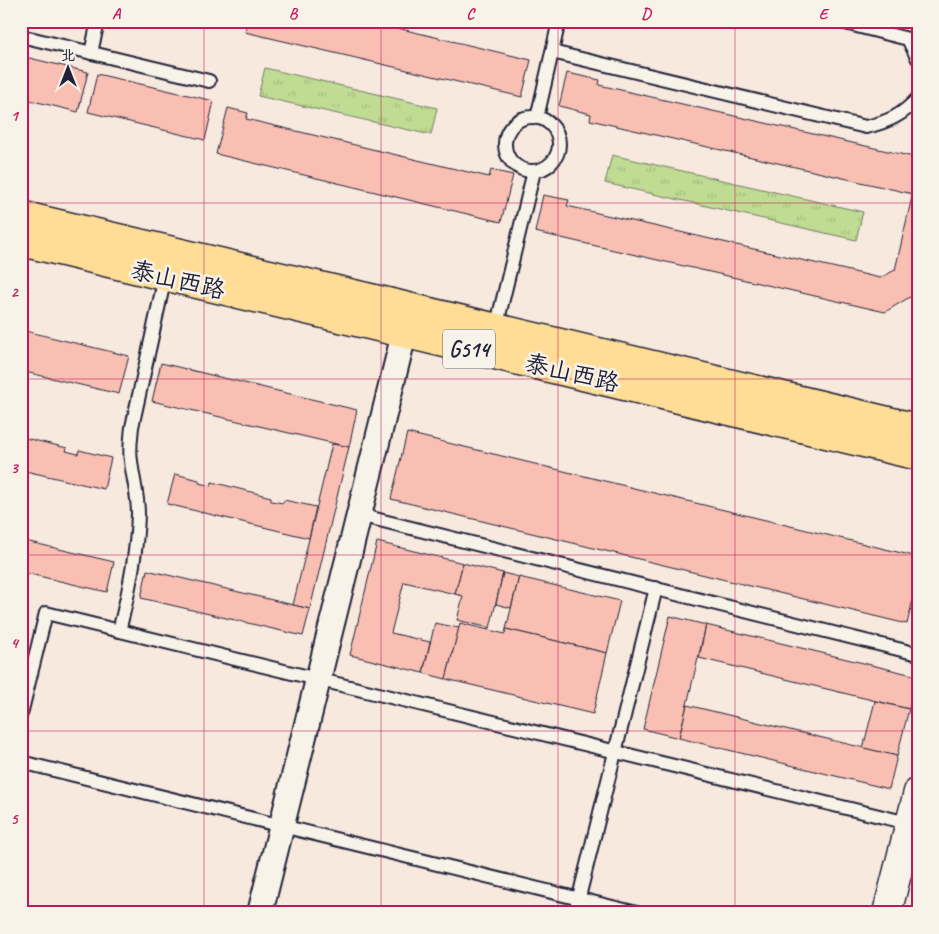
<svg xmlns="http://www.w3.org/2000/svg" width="939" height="934" font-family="Caveat,'LXGW WenKai TC',sans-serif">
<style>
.grass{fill:url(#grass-tufts);stroke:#717e66}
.building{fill:#f9bfb2;stroke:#22223b}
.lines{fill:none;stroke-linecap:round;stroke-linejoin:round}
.service-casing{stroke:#22223b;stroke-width:16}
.minor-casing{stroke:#22223b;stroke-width:28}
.tertiary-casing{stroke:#22223b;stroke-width:31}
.trunk-casing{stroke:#22223b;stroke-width:31}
.service{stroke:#f7f3e8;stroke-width:12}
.minor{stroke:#f7f3e8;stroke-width:24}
.tertiary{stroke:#f7f3e8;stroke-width:28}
.trunk{stroke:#ffdd96;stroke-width:28}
.grid{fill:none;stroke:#c2185b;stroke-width:1;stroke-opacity:0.55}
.labels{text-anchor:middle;stroke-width:5;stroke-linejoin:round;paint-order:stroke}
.shield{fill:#f7f3e8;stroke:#62616f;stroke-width:1}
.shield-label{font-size:22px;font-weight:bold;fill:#22223b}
.street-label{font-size:24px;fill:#22223b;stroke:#f7f3e8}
.neatline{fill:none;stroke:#c2185b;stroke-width:2}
.grid-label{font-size:16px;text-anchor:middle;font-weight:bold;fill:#c2185b}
</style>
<defs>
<pattern id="grass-tufts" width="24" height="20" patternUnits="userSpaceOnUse" patternTransform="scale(1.25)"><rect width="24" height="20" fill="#c0db92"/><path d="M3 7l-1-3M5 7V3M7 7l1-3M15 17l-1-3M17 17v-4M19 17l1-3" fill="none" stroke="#a5bc7f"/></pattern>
</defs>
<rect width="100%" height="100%" fill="#f7e9dd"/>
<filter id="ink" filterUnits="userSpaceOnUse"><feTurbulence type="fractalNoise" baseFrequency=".02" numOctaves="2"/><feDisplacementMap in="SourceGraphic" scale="10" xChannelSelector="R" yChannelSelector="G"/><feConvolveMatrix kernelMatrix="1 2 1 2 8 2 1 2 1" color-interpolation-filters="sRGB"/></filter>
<g filter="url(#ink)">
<g class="grass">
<path d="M265,68L437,108L431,135L258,96Z"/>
<path d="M612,155L863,212L856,240L605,183Z"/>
</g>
<g class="building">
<path d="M247,21H368L531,60L522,97L245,32Z"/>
<path d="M21,56L88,72L78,112L21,98Z"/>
<path d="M567,73L600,80L599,85L918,158V171L913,194L590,120L591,114L559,106Z"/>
<path d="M97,74L214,101L205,140L88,112Z"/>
<path d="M228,108L248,113L246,119L489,177L491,170L513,175L501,222L216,154Z"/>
<path d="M918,171V292L885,312L535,232L543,195L569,200L567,206L880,278L895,270Z"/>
<path d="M21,330L129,356L119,394L21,371Z"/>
<path d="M161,363L357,410L349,447L152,401Z"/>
<path d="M407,433L918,557V579L907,624L391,499Z"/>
<path d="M21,437L67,448L66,451L78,454L79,450L111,458L104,489L21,470Z"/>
<path d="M332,444L349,447L310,609L293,605Z"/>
<path d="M175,474L199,480V483L211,486L212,482L271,497V501L283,503L284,500L316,507L309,538L167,504Z"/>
<path d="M21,540L114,562L107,592L21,572Z"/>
<path d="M377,542L463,563L455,594L404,582L391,633L430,642L423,673L350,655Z"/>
<path d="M463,563L503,573L490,628L457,620L463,596L455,594Z"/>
<path d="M147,570L310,609L303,636L141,598Z"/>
<path d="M503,573L519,577L511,608L496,604Z"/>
<path d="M519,577L620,601L607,653L506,629Z"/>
<path d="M670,616L706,625L679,738L643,729Z"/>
<path d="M435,623L459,628L446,679L423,673Z"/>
<path d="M460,623L505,634L506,629L607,653L593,714L446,679Z"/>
<path d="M706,625L917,676L909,709L699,658Z"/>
<path d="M875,701L909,709L897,756L863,748Z"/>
<path d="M687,705L897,756L889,789L679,738Z"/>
</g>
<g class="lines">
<defs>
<g id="service">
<path d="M837,21L908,39L918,59"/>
<path d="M21,36L209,81"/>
<path d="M552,52L866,127C888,122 903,115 918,98"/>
<path d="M91,53L98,21"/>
<circle cx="532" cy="144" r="27"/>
<path d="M537,118L559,21"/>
<path d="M496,328L534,171"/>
<path d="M359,515L918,654"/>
<path d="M119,631C129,592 137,554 138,514C138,494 133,480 131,461C129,450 131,438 132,427L165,277"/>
<path d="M21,714L46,613L912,824"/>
<path d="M21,762L637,913"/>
<path d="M575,913L656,588"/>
</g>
<path id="minor" d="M260,913L404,334"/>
<path id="tertiary" d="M887,913L918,792"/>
<g id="trunk">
<path d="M21,215L918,428"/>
<path d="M21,242L918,456"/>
</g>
</defs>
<use href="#service" class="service-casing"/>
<use href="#minor" class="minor-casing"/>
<use href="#tertiary" class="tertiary-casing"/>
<use href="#trunk" class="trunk-casing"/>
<use href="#service" class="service"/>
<use href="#minor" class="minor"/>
<use href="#tertiary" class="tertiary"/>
<use href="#trunk" class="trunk"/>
</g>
</g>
<path class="grid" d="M204,21V913M381,21V913M558,21V913M735,21V913M21,203H918M21,379H918M21,555H918M21,731H918"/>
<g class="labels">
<rect class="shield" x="443" y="329.5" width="52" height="39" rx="4"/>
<g class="shield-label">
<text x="469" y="357">G514</text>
</g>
<g class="street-label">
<text transform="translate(178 280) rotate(13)" y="8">泰山西路</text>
<text transform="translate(572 373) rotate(13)" y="8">泰山西路</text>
</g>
</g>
<rect width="939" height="934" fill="none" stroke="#f7f3e8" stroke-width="55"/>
<g transform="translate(68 68)" stroke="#f7f3e8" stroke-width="4" paint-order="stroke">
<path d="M0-4L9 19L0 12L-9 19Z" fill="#22223b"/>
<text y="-8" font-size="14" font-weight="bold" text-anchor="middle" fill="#22223b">北</text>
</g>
<rect x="28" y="28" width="884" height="878" class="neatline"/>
<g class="grid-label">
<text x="116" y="19">A</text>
<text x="293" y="19">B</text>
<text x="470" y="19">C</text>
<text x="646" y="19">D</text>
<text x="823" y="19">E</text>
<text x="14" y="121">1</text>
<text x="14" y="297">2</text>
<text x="14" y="473">3</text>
<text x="14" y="648">4</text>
<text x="14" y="824">5</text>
</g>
</svg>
